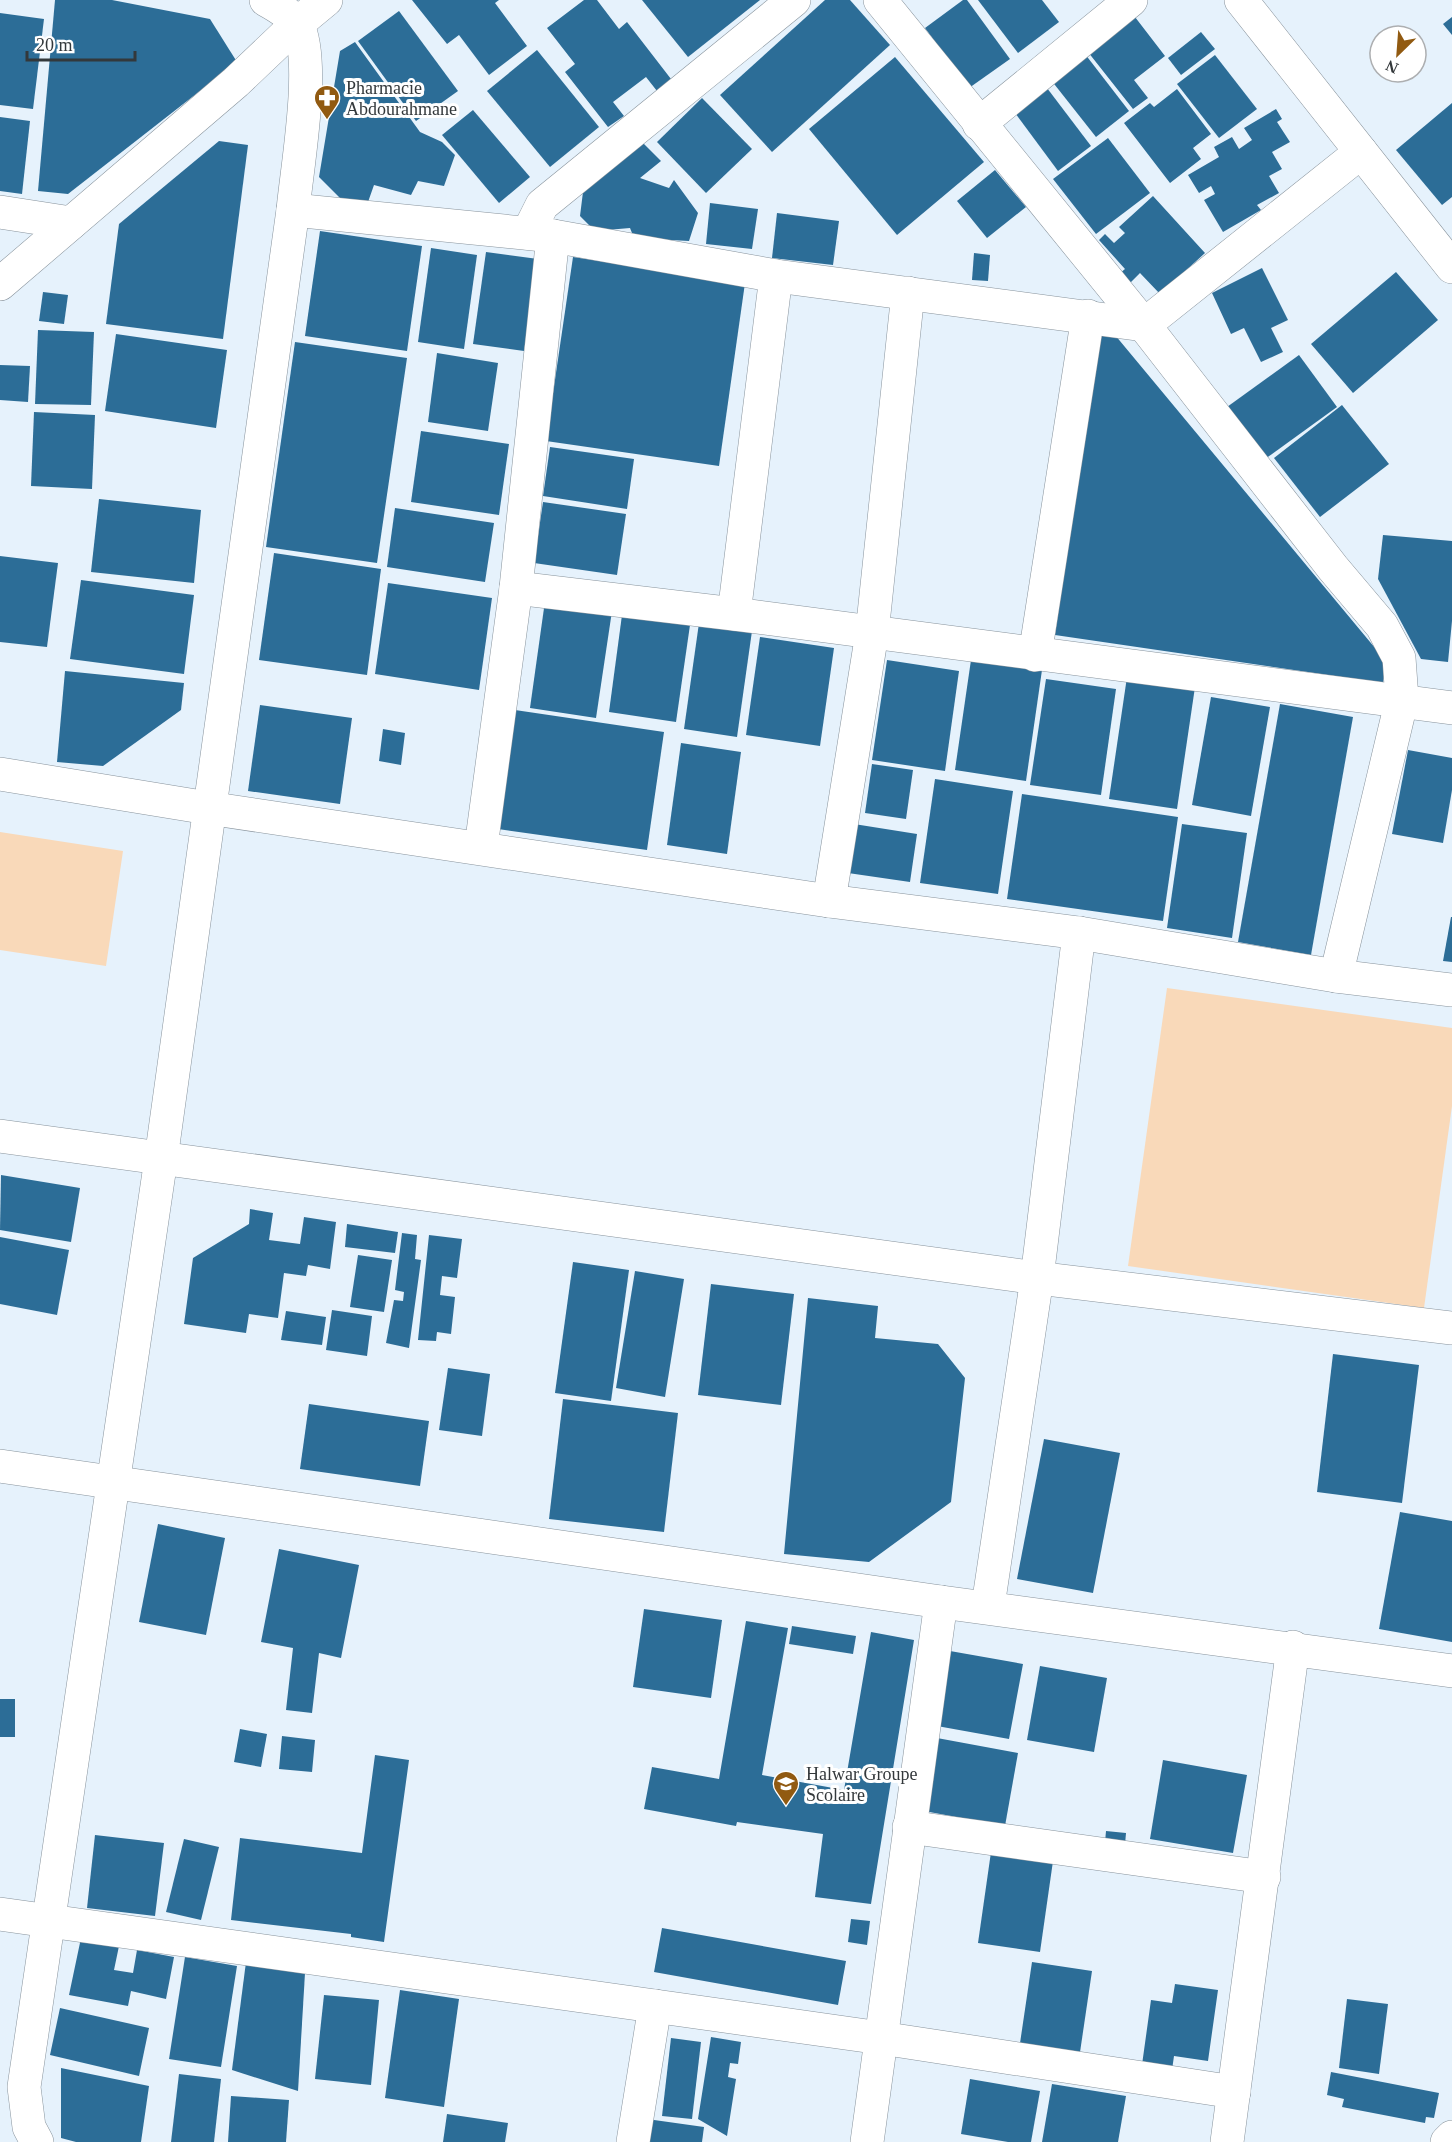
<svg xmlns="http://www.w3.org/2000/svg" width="1452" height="2142" font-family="'Times New Roman',serif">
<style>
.green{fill:#f9d9b9}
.building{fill:#2c6d97}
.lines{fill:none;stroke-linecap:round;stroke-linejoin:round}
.minor-casing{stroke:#88939c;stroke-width:34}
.tertiary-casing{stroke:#88939c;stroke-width:34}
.minor{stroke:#fff;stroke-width:33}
.tertiary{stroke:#fff;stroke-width:33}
.labels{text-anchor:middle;stroke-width:6;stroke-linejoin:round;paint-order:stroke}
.poi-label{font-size:18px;fill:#33383b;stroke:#fff;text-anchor:start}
</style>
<rect width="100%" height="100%" fill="#e6f2fc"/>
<g class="green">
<path d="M0,832L123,851L106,966L0,950Z"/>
<path d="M1167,988L1452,1028V1106L1424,1308L1128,1266Z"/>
</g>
<g class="building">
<path d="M55,0H112L210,19L237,62L68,194L38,191Z"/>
<path d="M412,0H499L495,3L527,46L489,75L459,35L447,44Z"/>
<path d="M584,0H597L619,29L627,22L671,79L657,91L646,77L613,102L624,116L608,127L565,72L575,64L547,28Z"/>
<path d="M642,0H760L688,57Z"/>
<path d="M825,0H850L890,45L772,152L720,95Z"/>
<path d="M963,0H967L1010,59L969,88L925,28Z"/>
<path d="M978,0H1042L1059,22L1018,53Z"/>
<path d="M399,11L458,91L416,121L358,41Z"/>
<path d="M0,13L44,19L33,109L0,105Z"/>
<path d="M1135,17L1165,56L1134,80L1148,98L1133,109L1088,52Z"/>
<path d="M1452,17V35L1443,24Z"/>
<path d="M1201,32L1215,49L1181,75L1168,58Z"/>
<path d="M355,42L420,132L442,142L455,155L444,186L418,181L411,195L374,185L368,202L345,203L319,177L340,51Z"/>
<path d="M537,50L599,127L550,167L487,91Z"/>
<path d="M1085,54L1129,111L1096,137L1051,80Z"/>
<path d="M1215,55L1257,109L1219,138L1177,84Z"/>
<path d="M895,57L984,162L897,235L809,129Z"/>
<path d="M1047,88L1091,146L1058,171L1015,113Z"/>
<path d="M1177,89L1211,134L1193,148L1201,159L1170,183L1124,123L1150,103L1154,107Z"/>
<path d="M702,98L752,149L706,193L657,142Z"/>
<path d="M1452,103V197L1442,205L1396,150Z"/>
<path d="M1276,109L1282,119L1277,122L1290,142L1272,152L1282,169L1269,176L1279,193L1257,205L1261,210L1223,232L1204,200L1215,194L1211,186L1199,193L1188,175L1219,157L1214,147L1232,137L1239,149L1252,140L1244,128Z"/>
<path d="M473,110L530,177L499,203L442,135Z"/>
<path d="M0,117L30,121L22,194L0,191Z"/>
<path d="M1108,138L1150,193L1096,234L1053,179Z"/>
<path d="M640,140L661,161L640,178L669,188L674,180L698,213L689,241L634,238L630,228L595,231L580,216L584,184Z"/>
<path d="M219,141L248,145L223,339L106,324L119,224Z"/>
<path d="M995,170L1026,207L987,238L957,201Z"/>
<path d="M1153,196L1205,253L1160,294L1140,273L1129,284L1119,274L1125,269L1099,240L1105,234L1114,243L1125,233L1119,227Z"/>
<path d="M710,203L758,209L752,249L706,244Z"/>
<path d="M777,213L839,221L833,265L772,258Z"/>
<path d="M320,231L422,246L407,351L305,336Z"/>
<path d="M431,248L477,255L464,349L418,342Z"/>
<path d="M486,252L538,259L524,351L473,344Z"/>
<path d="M974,253L990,255L988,281L972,280Z"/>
<path d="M573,257L745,283L719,466L546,441Z"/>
<path d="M1262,268L1288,320L1271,328L1283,352L1261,362L1244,328L1231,334L1212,293Z"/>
<path d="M1396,272L1438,320L1353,393L1311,344Z"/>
<path d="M43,292L68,295L64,324L39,321Z"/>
<path d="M38,330L94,332L91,405L35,404Z"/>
<path d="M1098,333L1115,335L1380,654L1387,655L1383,683L1055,635Z"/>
<path d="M116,334L227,350L216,428L105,411Z"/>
<path d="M295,342L407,358L377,563L266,547Z"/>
<path d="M437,353L498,363L488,431L428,422Z"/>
<path d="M1299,355L1337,407L1265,459L1227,407Z"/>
<path d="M0,365L30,366L28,402L0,400Z"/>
<path d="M1342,405L1389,464L1320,517L1274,458Z"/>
<path d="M34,412L95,415L92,489L31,486Z"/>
<path d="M421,431L509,444L499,515L411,502Z"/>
<path d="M550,447L634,459L627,509L543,496Z"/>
<path d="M99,499L201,510L194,583L91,572Z"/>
<path d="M543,502L626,514L617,575L534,563Z"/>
<path d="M395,508L494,523L485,582L387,567Z"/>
<path d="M1383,535L1452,541V621L1448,662L1421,659L1378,579Z"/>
<path d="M274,553L381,569L367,675L259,660Z"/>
<path d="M0,556L58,563L47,647L0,642Z"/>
<path d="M81,580L194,595L184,674L70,659Z"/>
<path d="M388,583L492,598L479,690L375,674Z"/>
<path d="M545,601L612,611L596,718L530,708Z"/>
<path d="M622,615L690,625L676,722L609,712Z"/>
<path d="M699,623L752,631L737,737L684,729Z"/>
<path d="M760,637L834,648L820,746L746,735Z"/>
<path d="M887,660L959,671L945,771L872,760Z"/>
<path d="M971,660L1042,670L1026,781L955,770Z"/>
<path d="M65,671L184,683L181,710L103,766L57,762Z"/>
<path d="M1127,677L1195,687L1177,809L1109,799Z"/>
<path d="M1046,679L1116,689L1101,795L1030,785Z"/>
<path d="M1211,697L1270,707L1251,816L1192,805Z"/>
<path d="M1280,704L1353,717L1311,955L1238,942Z"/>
<path d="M260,705L352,718L340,804L248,791Z"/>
<path d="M515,710L664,732L647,850L498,829Z"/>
<path d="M383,729L405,733L401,765L379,761Z"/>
<path d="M681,743L741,752L727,854L667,845Z"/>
<path d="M1408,750L1452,758V790L1443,843L1392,834Z"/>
<path d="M872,764L913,770L906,819L865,813Z"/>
<path d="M935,779L1013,791L998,894L920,883Z"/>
<path d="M1022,794L1178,817L1163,921L1007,899Z"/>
<path d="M854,824L917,834L910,882L848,873Z"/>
<path d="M1182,824L1247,833L1232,938L1167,928Z"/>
<path d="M1451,917H1452V962L1443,961Z"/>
<path d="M1,1175L80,1188L71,1242L0,1230Z"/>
<path d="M250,1209L273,1213L269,1240L300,1244L304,1217L336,1222L330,1269L308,1265L306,1276L284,1273L278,1318L249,1314L246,1333L184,1324L193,1258L249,1224Z"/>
<path d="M347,1224L398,1232L395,1253L345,1247Z"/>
<path d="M402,1233L417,1235L415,1259L421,1260L409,1348L386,1343L394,1300L403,1301L404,1292L395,1290Z"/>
<path d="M429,1235L462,1239L457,1278L442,1276L440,1295L455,1297L451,1334L437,1332L436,1341L418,1340Z"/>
<path d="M0,1237L69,1250L57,1315L0,1304Z"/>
<path d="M358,1255L392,1260L384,1312L350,1307Z"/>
<path d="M573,1262L629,1270L611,1401L555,1393Z"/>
<path d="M635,1271L684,1279L665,1397L616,1388Z"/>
<path d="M711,1284L794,1294L781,1405L698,1395Z"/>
<path d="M808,1298L878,1306L875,1338L938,1344L965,1378L951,1502L869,1562L784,1554Z"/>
<path d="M332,1310L372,1316L367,1356L326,1350Z"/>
<path d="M286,1311L326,1317L322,1345L281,1340Z"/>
<path d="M1333,1354L1419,1365L1402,1503L1317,1492Z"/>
<path d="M448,1368L490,1374L482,1436L439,1430Z"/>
<path d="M563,1399L678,1413L664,1532L549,1519Z"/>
<path d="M309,1404L429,1421L420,1486L300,1469Z"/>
<path d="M1044,1439L1120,1453L1093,1593L1017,1579Z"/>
<path d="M1400,1512L1452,1521V1642L1379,1629Z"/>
<path d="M158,1524L225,1538L206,1635L139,1622Z"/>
<path d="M279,1549L359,1565L341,1658L319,1653L312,1713L286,1710L293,1648L261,1642Z"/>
<path d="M644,1609L722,1620L711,1698L633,1687Z"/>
<path d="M746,1621L788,1628L762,1775L844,1790L871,1632L914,1640L871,1904L815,1897L823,1834L737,1822L736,1826L644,1809L652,1767L719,1779Z"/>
<path d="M792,1626L856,1636L853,1654L789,1644Z"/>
<path d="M950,1651L1023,1664L1009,1739L937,1726Z"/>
<path d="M1040,1666L1107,1678L1094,1752L1027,1740Z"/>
<rect x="0" y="1699" width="15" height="38"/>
<path d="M240,1729L267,1734L261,1767L234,1762Z"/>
<path d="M282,1736L315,1740L312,1772L279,1769Z"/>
<path d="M937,1738L1018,1753L1005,1826L924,1811Z"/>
<path d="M375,1755L409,1760L384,1942L351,1937V1934L231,1920L240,1838L362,1853Z"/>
<path d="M1163,1760L1247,1775L1233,1853L1150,1839Z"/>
<path d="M1106,1831L1126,1833L1124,1856L1104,1854Z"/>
<path d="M95,1835L164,1843L155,1916L87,1908Z"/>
<path d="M184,1839L219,1847L201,1920L166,1912Z"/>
<path d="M991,1852L1053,1861L1040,1952L978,1943Z"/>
<path d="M851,1919L870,1921L867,1945L848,1942Z"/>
<path d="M662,1928L846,1961L838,2005L654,1972Z"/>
<path d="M81,1938L119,1946L114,1970L133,1973L137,1950L174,1957L166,1999L131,1991L128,2006L69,1995Z"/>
<path d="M185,1957L237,1966L221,2067L169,2059Z"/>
<path d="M246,1962L305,1973L298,2091L232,2070Z"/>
<path d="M1032,1962L1092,1971L1079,2059L1019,2050Z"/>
<path d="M1175,1984L1218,1990L1208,2061L1174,2056L1171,2077L1141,2072L1151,2000L1172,2003Z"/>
<path d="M400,1990L459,1999L444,2107L385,2098Z"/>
<path d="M324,1995L379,2000L371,2085L315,2079Z"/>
<path d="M1347,1999L1388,2004L1379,2074L1339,2068Z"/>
<path d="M60,2008L149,2028L139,2076L50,2055Z"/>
<path d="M711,2037L741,2042L738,2064L730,2063L728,2077L736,2079L727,2136L698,2119Z"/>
<path d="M671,2038L701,2042L692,2119L662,2116Z"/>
<path d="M61,2068L149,2086L141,2142H76L61,2138Z"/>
<path d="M1331,2072L1439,2093L1434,2118L1426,2117L1425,2123L1342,2107L1344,2099L1327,2095Z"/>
<path d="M179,2074L221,2079L214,2142H171Z"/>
<path d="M970,2079L1040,2091L1031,2142H1008L961,2134Z"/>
<path d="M1052,2084L1126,2096L1118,2142H1042Z"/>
<path d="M231,2096L289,2100L286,2142H228Z"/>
<path d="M447,2114L508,2123L505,2142H443Z"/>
<path d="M647,2119L704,2127L702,2142H644Z"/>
</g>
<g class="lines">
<defs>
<g id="minor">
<path d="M880,0L1144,325L1333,568L1382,626L1399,658L1402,699L1336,976"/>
<path d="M1241,0L1452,267"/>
<path d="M979,124L1131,0"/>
<path d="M293,210L553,236L776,276L1144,325L1361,152"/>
<path d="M0,212L71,223"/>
<path d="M528,233L542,205L794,0"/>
<path d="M0,284L236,82L297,24"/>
<path d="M516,588L734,614L1452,708"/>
<path d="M734,614L776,276"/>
<path d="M1035,655L1088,316"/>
<path d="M0,774L208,808L829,901L1079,933L1336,976L1452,990"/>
<path d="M481,847L516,588L553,236"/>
<path d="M829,901L872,633L908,293"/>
<path d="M0,1136L1037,1278L1452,1328"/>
<path d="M0,1466L941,1602L1452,1671"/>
<path d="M988,1606L1037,1278L1079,933"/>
<path d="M909,1827L1264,1877"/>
<path d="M0,1914L881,2038L1234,2092"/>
<path d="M633,2142L655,2006"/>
<path d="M867,2142L941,1602"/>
<path d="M1227,2142L1293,1647"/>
<path d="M1447,2142L1452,2137"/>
</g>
<g id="tertiary">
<path d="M297,24L326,0"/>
<path d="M37,2142L29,2127L24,2087L161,1159L293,210C297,167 316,62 298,26C292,15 277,6 266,0"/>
</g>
</defs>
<use href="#minor" class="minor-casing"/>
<use href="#tertiary" class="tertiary-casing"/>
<use href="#minor" class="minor"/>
<use href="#tertiary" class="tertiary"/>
</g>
<defs>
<symbol id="pharmacy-pin" viewBox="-11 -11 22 30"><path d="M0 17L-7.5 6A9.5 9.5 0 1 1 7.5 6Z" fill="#915a11" stroke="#fff"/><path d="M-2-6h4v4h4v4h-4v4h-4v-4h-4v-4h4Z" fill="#fff"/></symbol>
<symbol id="school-pin" viewBox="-11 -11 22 30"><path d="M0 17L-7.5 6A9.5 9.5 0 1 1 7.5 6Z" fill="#915a11" stroke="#fff"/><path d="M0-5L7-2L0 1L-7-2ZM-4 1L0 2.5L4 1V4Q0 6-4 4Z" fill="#fff"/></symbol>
</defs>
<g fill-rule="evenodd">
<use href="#pharmacy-pin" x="312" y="83" width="30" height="40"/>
<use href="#school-pin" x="771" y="1769" width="30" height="40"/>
</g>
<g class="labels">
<g class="poi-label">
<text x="346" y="94">Pharmacie<tspan x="346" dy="21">Abdourahmane</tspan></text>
<text x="806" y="1780">Halwar Groupe<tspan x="806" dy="21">Scolaire</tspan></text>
</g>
</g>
<g transform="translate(1398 54) rotate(205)"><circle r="28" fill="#ffffff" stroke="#adafb1" stroke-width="1.5"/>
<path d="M0-4.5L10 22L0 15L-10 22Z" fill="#915a11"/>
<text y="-9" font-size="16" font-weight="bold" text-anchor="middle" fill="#33383b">N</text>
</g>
<path d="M27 51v9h108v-9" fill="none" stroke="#33383b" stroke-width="3"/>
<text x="36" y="51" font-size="18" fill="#33383b" stroke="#ffffff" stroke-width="4.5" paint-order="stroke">20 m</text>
</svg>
